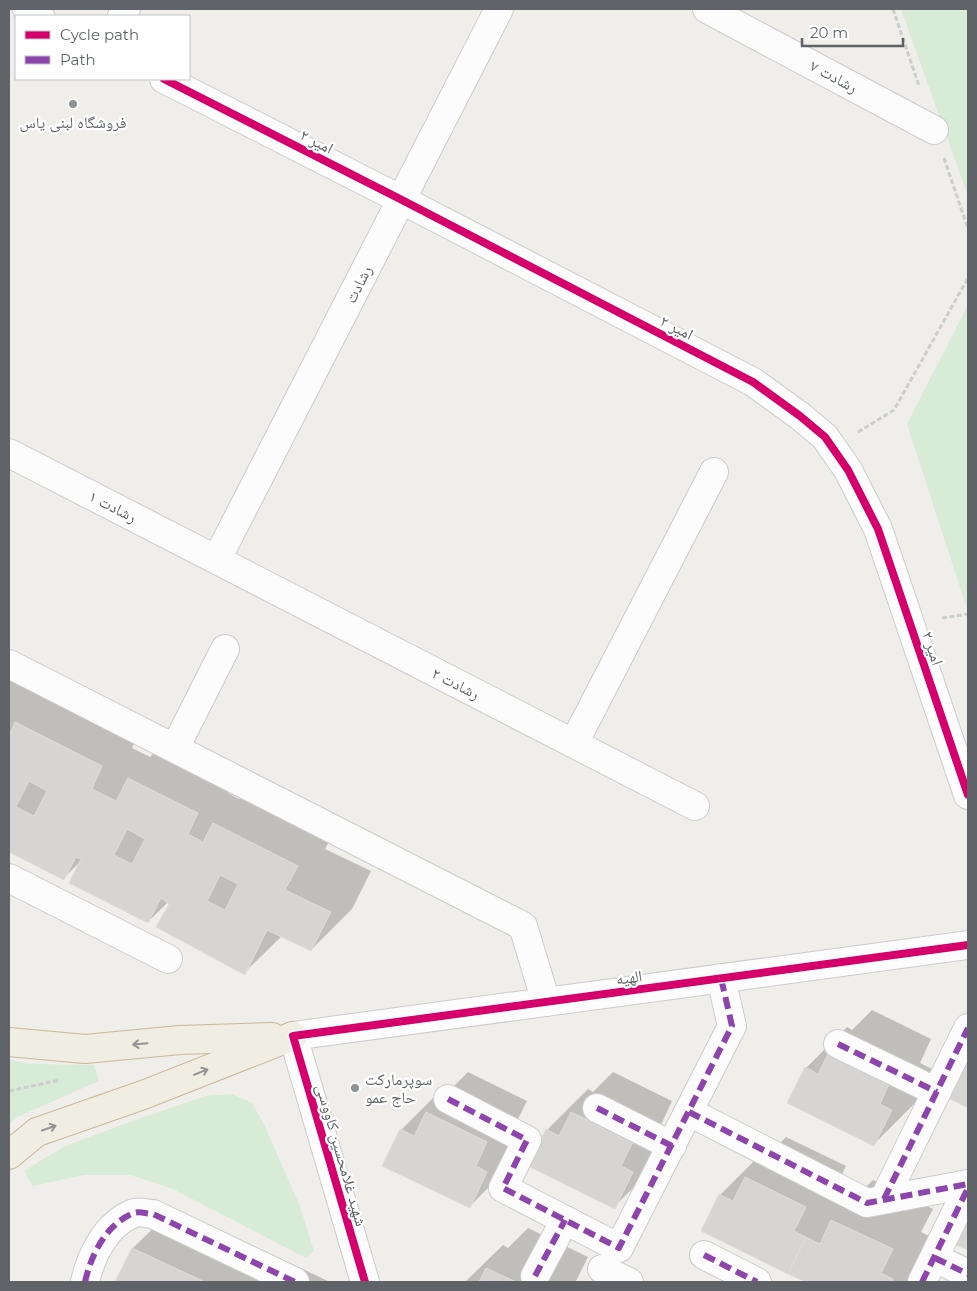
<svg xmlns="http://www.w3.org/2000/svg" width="977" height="1291" font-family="Montserrat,'Noto Naskh Arabic',sans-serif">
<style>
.green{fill:#d8ebd6}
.shadow{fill:#0003}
.building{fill:#d6d5d3;stroke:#deddd9;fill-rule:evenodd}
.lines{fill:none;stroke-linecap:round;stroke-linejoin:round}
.minor-casing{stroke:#cbcccc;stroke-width:30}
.highway-casing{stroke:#c8b996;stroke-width:30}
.path{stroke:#cacfcc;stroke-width:3;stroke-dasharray:5 2.5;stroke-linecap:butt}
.minor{stroke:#fdfcfc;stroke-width:28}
.highway{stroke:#f0ede3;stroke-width:28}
.quiet{stroke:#8e44ad;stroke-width:6;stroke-dasharray:12 6;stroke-linecap:butt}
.cycleway-casing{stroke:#fff;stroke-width:11}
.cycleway{stroke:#d6006c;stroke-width:8}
.oneway{stroke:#929393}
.poi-dot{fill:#919496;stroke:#fff;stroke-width:2}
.labels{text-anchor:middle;stroke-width:4.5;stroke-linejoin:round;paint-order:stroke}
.street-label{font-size:16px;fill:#5f6368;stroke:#fff}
.poi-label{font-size:16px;fill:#5f6368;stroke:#fff}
</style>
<rect width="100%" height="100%" fill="#efeeea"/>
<g class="green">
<path d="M901,9H968V196Z"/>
<path d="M968,305V612L907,424Z"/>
<path d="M9,1060L33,1064L94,1065L99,1081L17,1117L9,1125Z"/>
<path d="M232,1094L252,1103L264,1124L299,1204L314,1251L306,1258L171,1188L130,1175H84L33,1186L24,1171L63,1147L135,1120L206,1096Z"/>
</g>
<g class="shadow">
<path d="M9,676L142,725L132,748L150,757L169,738L238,772L228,793L239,799L254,783L338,825L325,849L371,871L352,909L311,950L282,936L244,973L168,902L148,922L80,862L63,879L9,851Z"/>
<path d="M872,1010L931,1039L920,1063L932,1069L914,1104L874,1144L806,1068L847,1027L852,1030Z"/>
<path d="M968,1056V1106L947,1096Z"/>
<path d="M468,1072L527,1101L515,1125L510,1166L469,1207L401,1130L442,1089L448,1092Z"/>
<path d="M613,1072L672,1101L661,1125L655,1166L614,1207L547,1130L588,1089L593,1092Z"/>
<path d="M786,1137L846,1166L834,1190L853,1200L873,1180L933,1209L921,1232L933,1238L916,1274L907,1282H809L703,1231L720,1195L761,1154L766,1157Z"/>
<path d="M174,1208L330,1282H117L133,1248Z"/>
<path d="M528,1228L588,1257L576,1281L579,1282H465L503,1245L508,1248Z"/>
</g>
<g class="building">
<path d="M15,722L102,766L92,789L116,801L128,778L198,813L188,834L203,842L213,823L298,866L285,890L331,912L311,951L267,930L245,975L156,927L169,904L161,898L148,923L69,883L81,859L76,857L64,880L9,852V736ZM29,781L47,791L34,816L16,807ZM127,829L145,839L132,864L114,855ZM220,875L238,884L225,910L207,901Z"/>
<path d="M830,1050L891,1080L880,1104L892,1110L874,1146L787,1103L805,1067L818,1074Z"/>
<path d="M962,1060L968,1063V1108L945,1096Z"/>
<path d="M426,1112L487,1142L476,1166L487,1172L470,1208L382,1166L400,1129L414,1136Z"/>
<path d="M571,1112L633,1142L621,1166L633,1172L615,1209L528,1166L546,1129L559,1136Z"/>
<path d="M745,1177L806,1207L794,1231L806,1237L788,1274L701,1231L719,1194L733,1201Z"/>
<path d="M831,1220L893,1249L881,1273L893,1279L892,1282H806L788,1274L806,1237L820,1244Z"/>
<path d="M968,1220V1250L956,1245Z"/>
<path d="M132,1248L205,1282H115Z"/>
<path d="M486,1268L516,1282H479Z"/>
</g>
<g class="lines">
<defs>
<g id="minor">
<path d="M27,9L40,16"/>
<path d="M707,9L934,130"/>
<path d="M122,16L126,9"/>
<path d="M164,79L402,200L753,382L800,416L825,437L848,470L878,529L968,795"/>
<path d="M9,453L695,806"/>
<path d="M217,559L499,9"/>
<path d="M9,664L523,926L546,1002"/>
<path d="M574,743L714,472"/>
<path d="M175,748L225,649"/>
<path d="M9,878L168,959"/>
<path d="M838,1044L937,1092"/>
<path d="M448,1099L527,1140L503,1188L619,1248L732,1026L721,978"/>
<path d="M597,1108L672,1146"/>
<path d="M689,1112L867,1203L968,1184"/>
<path d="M884,1199L968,1028"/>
<path d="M704,1255L757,1282"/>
<path d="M935,1258L968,1274"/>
<path d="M602,1269L629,1282"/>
<path d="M535,1276L565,1220"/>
<path d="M85,1282C91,1255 106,1224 134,1213C139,1211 148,1214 153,1214L295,1282"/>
<path d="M365,1282L293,1036L968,945"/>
<path d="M922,1282L968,1188"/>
</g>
<g id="highway">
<path d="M9,1042L85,1049L180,1040L272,1037"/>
<path d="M9,1155L37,1132L143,1095L293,1036"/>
</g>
</defs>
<use href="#minor" class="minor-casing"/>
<use href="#highway" class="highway-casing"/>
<g class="path">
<path d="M893,9L919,86"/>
<path d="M944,158L968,229"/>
<path d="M858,432L894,410L968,278"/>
<path d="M942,618L968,614"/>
<path d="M9,1091L60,1080"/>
</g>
<use href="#minor" class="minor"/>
<use href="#highway" class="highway"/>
<g class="quiet">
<path d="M838,1044L937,1092"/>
<path d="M448,1099L527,1140L503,1188L619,1248L732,1026L721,978"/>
<path d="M597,1108L672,1146"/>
<path d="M689,1112L867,1203L968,1184"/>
<path d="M884,1199L968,1028"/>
<path d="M704,1255L757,1282"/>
<path d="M935,1258L968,1274"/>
<path d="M535,1276L565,1220"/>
<path d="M85,1282C91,1255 106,1224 134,1213C139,1211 148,1214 153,1214L295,1282"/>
<path d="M922,1282L968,1188"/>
</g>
<defs>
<g id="cycleway">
<path d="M164,79L402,200L753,382L800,416L825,437L848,470L878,529L968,795"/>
<path d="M365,1282L293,1036L968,945"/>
</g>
</defs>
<use href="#cycleway" class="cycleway-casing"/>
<use href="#cycleway" class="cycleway"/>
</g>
<defs><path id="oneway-shaft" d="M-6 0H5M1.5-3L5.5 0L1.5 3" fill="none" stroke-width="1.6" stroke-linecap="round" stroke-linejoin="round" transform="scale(1.25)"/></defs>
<g class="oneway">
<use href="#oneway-shaft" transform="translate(140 1044) rotate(175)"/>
<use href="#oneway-shaft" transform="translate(201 1072) rotate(-22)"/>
<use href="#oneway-shaft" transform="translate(49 1128) rotate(-19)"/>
</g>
<g class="poi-dot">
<circle cx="73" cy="104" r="5"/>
<circle cx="355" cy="1088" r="5"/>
</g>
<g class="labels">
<g class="street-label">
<text transform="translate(834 76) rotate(28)" y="6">رشادت ۷</text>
<text transform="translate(317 141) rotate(27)" y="6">امیر ۲</text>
<text transform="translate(358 284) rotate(-63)" y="6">رشادت</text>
<text transform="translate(677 327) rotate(27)" y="6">امیر ۲</text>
<text transform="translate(113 506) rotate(27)" y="6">رشادت ۱</text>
<text transform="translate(933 648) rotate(71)" y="6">امیر ۲</text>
<text transform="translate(456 683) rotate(27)" y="6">رشادت ۲</text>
<text transform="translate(629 977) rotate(-8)" y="6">الهیه</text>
<text transform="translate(342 1155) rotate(74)" y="6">شهید غلامحسین کاووسی</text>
</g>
<g class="poi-label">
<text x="73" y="128">فروشگاه لبنی یاس</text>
<text x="365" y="1085" text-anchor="start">سوپرمارکت<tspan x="365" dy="18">حاج عمو</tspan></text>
</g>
</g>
<rect width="977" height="1291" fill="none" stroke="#5f6368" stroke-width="20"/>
<rect x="15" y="15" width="175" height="65" fill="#ffffff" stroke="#bfc1c3"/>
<rect x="25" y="31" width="25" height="8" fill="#d6006c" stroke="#bfc1c3"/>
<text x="60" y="40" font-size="15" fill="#5f6368">Cycle path</text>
<rect x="25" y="56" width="25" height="8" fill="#8e44ad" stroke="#bfc1c3"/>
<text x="60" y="65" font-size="15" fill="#5f6368">Path</text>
<path d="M802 38v8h101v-8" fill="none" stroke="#5f6368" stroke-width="2.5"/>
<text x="810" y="38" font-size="15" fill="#5f6368" stroke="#ffffff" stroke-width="4" paint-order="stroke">20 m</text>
</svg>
